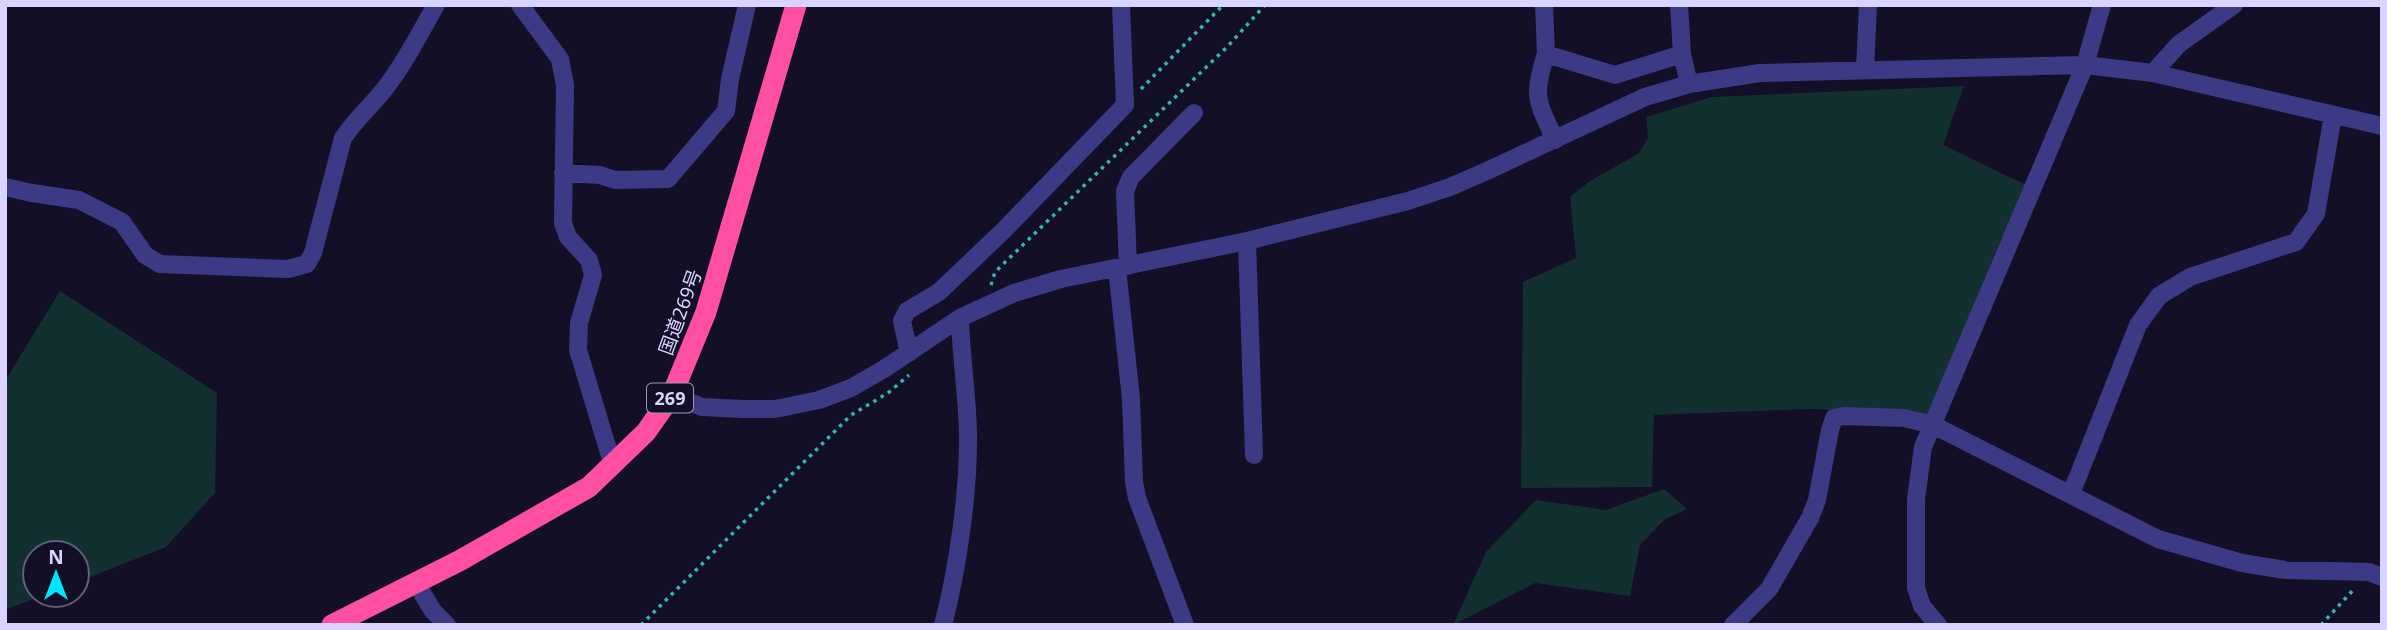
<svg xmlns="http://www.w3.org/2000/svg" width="2387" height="630" viewBox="0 0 2387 630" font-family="'Noto Sans','Noto Sans JP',sans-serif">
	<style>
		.green { fill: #12302f }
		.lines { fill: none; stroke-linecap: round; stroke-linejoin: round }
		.path { stroke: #2fb8b0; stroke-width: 3.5; stroke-dasharray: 3.5 5; stroke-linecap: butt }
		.minor { stroke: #3d3a85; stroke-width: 18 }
		.highway { stroke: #ff4fa3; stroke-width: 21 }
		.labels { text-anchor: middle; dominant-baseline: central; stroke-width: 6; stroke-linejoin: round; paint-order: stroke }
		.shield { fill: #130f26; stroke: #9e99be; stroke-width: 2 }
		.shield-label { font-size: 18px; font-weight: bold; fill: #d9d4ff }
		.street-label { font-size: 19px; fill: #d9d4ff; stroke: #130f26 }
	</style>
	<rect width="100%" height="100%" fill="#130f26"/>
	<path class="green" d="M 1964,86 L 1943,145 L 2026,185 L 1994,255 L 1934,406 L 1928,414 L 1809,409 L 1654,415 L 1652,487 L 1521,488 L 1523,282 L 1576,258 L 1570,197 L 1590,181 L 1638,154 L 1648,138 L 1646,117 L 1712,97 Z
		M 60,291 L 217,393 L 215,493 L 166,547 L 77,582 L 77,553 L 35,553 L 35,595 L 44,595 L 5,610 L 5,381 Z
		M 1664,489 L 1687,509 L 1664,520 L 1640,545 L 1630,596 L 1535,583 L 1453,625 L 1486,552 L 1536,500 L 1606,510 Z"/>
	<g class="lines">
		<path class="path" d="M 1141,89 L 1223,5
			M 991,285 L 995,272 L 1228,46 L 1265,5
			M 641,625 L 851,415 L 888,393 L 909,375
			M 2321,625 L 2355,588"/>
		<path class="minor" d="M 520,5 L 560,59 L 565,85 L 563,223 L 568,237 L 589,260 L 593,275 L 579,323 L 578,350 L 613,466
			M 1544,5 L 1546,54
			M 1679,5 L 1682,54 L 1689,84
			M 1865,69 L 1868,5
			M 2153,73 L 2179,44 L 2234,5
			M 1555,140 C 1537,100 1532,98 1546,54 L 1615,75 L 1682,54
			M 563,173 L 600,175 L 615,180 L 668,179 L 726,111 L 730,79 L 747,5
			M 5,187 L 32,193 L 79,200 L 122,222 L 145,255 L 160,264 L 288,269 L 307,264 L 313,253 L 343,138 C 355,120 370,107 383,91 C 404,65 419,34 436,5
			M 1247,241 L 1254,455
			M 1128,266 L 1125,191 L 1131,177 L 1194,113
			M 1117,268 L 1131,399 L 1134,482 L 1137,498 L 1185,625
			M 909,353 L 902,321 L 907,311 L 939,292 L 1004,230 L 1125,105 L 1121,5
			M 672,395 L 702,407 L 744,409 L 775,409 L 819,400 L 851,388 L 884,369 L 960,318 L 1014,293 L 1061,279 L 1247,241 L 1408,201 L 1450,187 L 1489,170 L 1645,97 L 1689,84 L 1760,73 L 2085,65 L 2153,73 L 2382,126
			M 2071,494 L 2138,325 L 2159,296 L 2190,277 L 2296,242 L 2316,214 L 2333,115
			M 416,583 L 433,611 L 447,625
			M 943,625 C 958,568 969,490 968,432 C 967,394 961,356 960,318
			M 1733,625 L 1769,589 L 1810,518 L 1817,500 L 1830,430 L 1834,418 L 1844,416 L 1904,418 L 1933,425 L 2158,539 L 2242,563 L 2285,570 L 2369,572 L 2382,577
			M 1938,625 L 1922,606 L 1916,588 L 1916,499 L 1923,447 L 2085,65 L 2102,5"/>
		<path class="highway" d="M 332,625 L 459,561 L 589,487 L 646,432 L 672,395 L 706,312 L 796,5"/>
	</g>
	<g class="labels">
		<rect class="shield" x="647" y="383.5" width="46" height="29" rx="5"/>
		<g class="shield-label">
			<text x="670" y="398">269</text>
		</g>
		<g class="street-label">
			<text transform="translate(680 312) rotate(-70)">国道269号</text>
		</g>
	</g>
	<rect width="2387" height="630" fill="none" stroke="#d9d4ff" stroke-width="14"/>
	<g transform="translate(56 574)"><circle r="33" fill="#130f26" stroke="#625e7d" stroke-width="2"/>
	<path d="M0-5L12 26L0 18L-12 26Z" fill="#00e5ff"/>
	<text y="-10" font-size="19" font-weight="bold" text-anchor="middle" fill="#d9d4ff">N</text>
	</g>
</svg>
